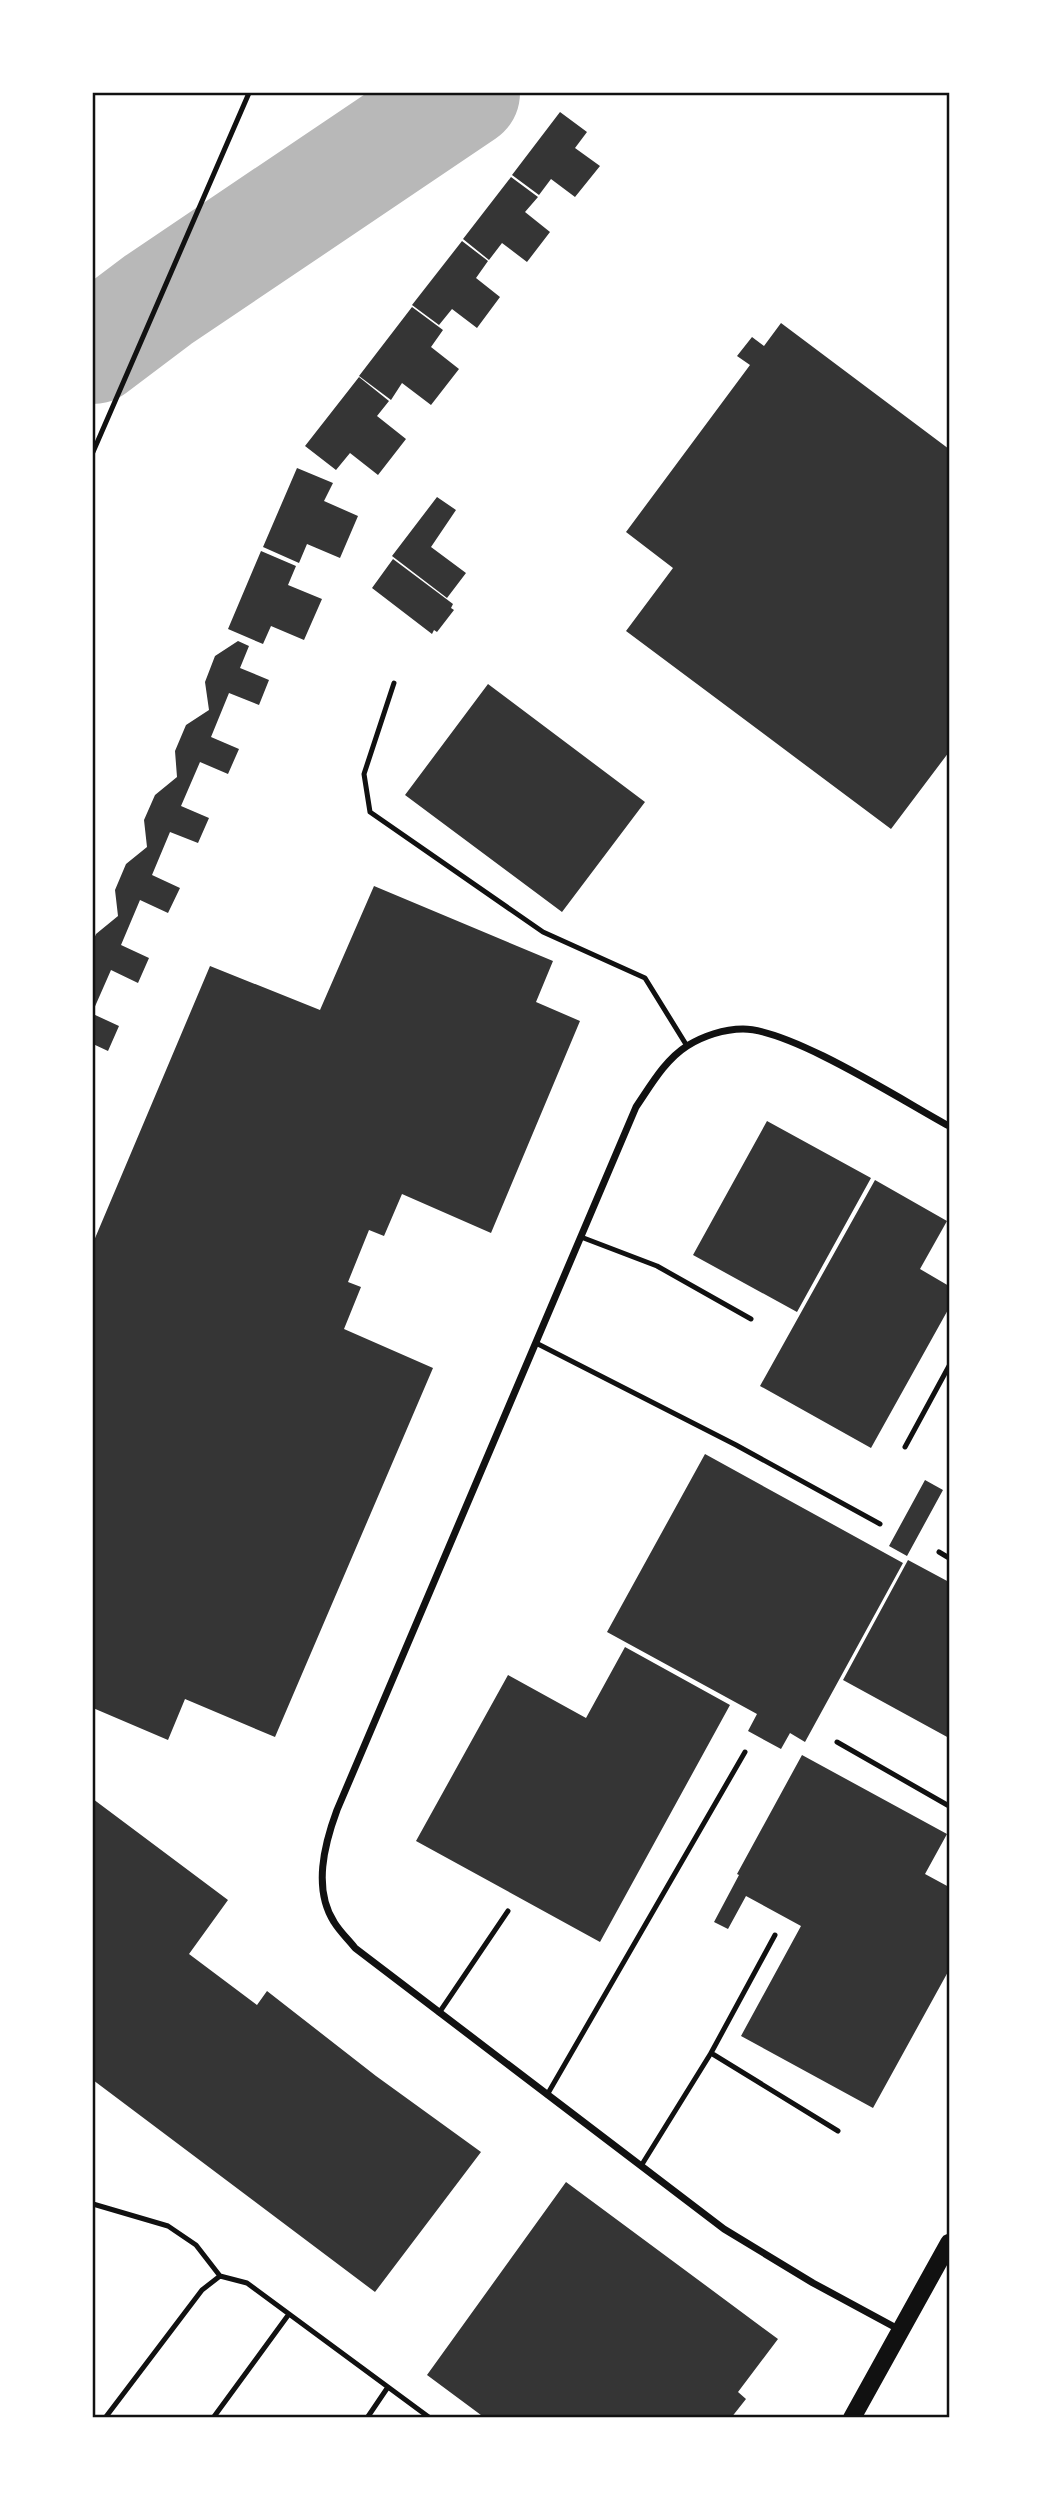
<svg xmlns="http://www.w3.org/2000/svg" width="1042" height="2511" viewBox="0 0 1042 2511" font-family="'DM Sans',sans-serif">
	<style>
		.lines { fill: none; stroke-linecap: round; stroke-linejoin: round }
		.taxiway { stroke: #b8b8b8; stroke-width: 110 }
		.building { fill: #353535 }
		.service { stroke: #111; stroke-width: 5 }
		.minor { stroke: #111; stroke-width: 7 }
		.primary { stroke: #111; stroke-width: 18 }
		.neatline { fill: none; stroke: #111; stroke-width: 2.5 }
	</style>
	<rect width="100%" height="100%" fill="#fff"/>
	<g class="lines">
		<path class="taxiway" d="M 93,349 L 158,300 L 465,93"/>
	</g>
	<path class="building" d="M 560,112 L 587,132 L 575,148 L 600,166 L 575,197 L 551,179 L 539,195 L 512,175 Z
		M 511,177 L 538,197 L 525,212 L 550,232 L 527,262 L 502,243 L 489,260 L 463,239 Z
		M 462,241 L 488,261 L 476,278 L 500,297 L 477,328 L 452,309 L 439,325 L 412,305 Z
		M 412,307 L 443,330 L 431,347 L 459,369 L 431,405 L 402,383 L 391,400 L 359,376 Z
		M 781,323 L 949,449 L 949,752 L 891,829 L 626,631 L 673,568 L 626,532 L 750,365 L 737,356 L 752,337 L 764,346 Z
		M 359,377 L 389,401 L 377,416 L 406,439 L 378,475 L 350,453 L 336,470 L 305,446 Z
		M 297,468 L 333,483 L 324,501 L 358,516 L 340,558 L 307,544 L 299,563 L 263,547 Z
		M 437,497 L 456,510 L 431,547 L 466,573 L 447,598 L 392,556 Z
		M 261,551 L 296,566 L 288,585 L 322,599 L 304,640 L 271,626 L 263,644 L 228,629 Z
		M 393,559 L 453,604 L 451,608 L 454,610 L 437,632 L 434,630 L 432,634 L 372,588 Z
		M 238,641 L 249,646 L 240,668 L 269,680 L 259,705 L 229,693 L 211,737 L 239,749 L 228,774 L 200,762 L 181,806 L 209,818 L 198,843 L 170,832 L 152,875 L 180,888 L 168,913 L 140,900 L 121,945 L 149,958 L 138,983 L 111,970 L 93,1011 L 93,941 L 96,934 L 118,916 L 115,890 L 126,864 L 147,847 L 144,820 L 155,795 L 177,777 L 175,751 L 186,725 L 209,710 L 205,682 L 215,656 Z
		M 488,684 L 645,802 L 562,912 L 405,795 Z
		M 374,886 L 553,961 L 536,1002 L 580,1021 L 491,1233 L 402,1194 L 384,1236 L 369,1230 L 348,1282 L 361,1287 L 344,1329 L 433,1368 L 275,1737 L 185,1699 L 168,1740 L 93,1708 L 93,1243 L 210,966 L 320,1010 Z
		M 93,1014 L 119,1026 L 108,1051 L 93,1044 Z
		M 767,1121 L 871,1178 L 797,1312 L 693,1255 Z
		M 875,1180 L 947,1221 L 920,1269 L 949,1286 L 949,1308 L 871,1448 L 760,1386 Z
		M 705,1454 L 903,1563 L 805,1742 L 790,1733 L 781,1749 L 748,1731 L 757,1714 L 607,1632 Z
		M 925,1480 L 943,1490 L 907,1556 L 889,1546 Z
		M 908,1560 L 949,1582 L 949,1738 L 843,1680 Z
		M 625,1647 L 730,1705 L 600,1942 L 416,1841 L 508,1675 L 586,1718 Z
		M 802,1755 L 947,1834 L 925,1874 L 949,1887 L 949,1970 L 873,2108 L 741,2036 L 801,1926 L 746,1896 L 728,1929 L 714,1922 L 739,1875 L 737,1874 Z
		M 93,1799 L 228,1900 L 189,1954 L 257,2005 L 267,1991 L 376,2076 L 481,2152 L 375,2292 L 93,2080 Z
		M 566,2182 L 778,2339 L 738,2392 L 746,2399 L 731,2418 L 485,2418 L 427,2375 Z"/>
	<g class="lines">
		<path class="service" d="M 93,452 L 249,93
			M 394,683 L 364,774 L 370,812 L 543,932 L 645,978 L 687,1046
			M 581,1237 L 657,1266 L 751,1319
			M 536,1343 L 736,1445 L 880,1524
			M 905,1447 L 949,1366
			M 939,1552 L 949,1558
			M 837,1742 L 949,1806
			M 439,2013 L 508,1911
			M 711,2053 L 775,1935
			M 547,2095 L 745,1752
			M 641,2166 L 711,2053 L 838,2131
			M 93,2204 L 168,2226 L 196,2245 L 220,2276
			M 220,2276 L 247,2283 L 430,2418
			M 105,2418 L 202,2290 L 220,2276
			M 213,2418 L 289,2314
			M 367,2418 L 388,2387"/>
		<path class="minor" d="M 900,2330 L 813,2283 L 724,2229 L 355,1948 C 349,1940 340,1932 334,1922 C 313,1889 324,1845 337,1810 L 636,1107 C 651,1085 665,1060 687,1046 C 703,1036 724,1029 743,1029 C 791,1029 903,1101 949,1126"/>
		<path class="primary" d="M 852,2418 L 949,2243"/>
	</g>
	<rect width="1042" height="2511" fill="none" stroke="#ffffff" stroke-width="189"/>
	<rect x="94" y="94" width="854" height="2322" class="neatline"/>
</svg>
